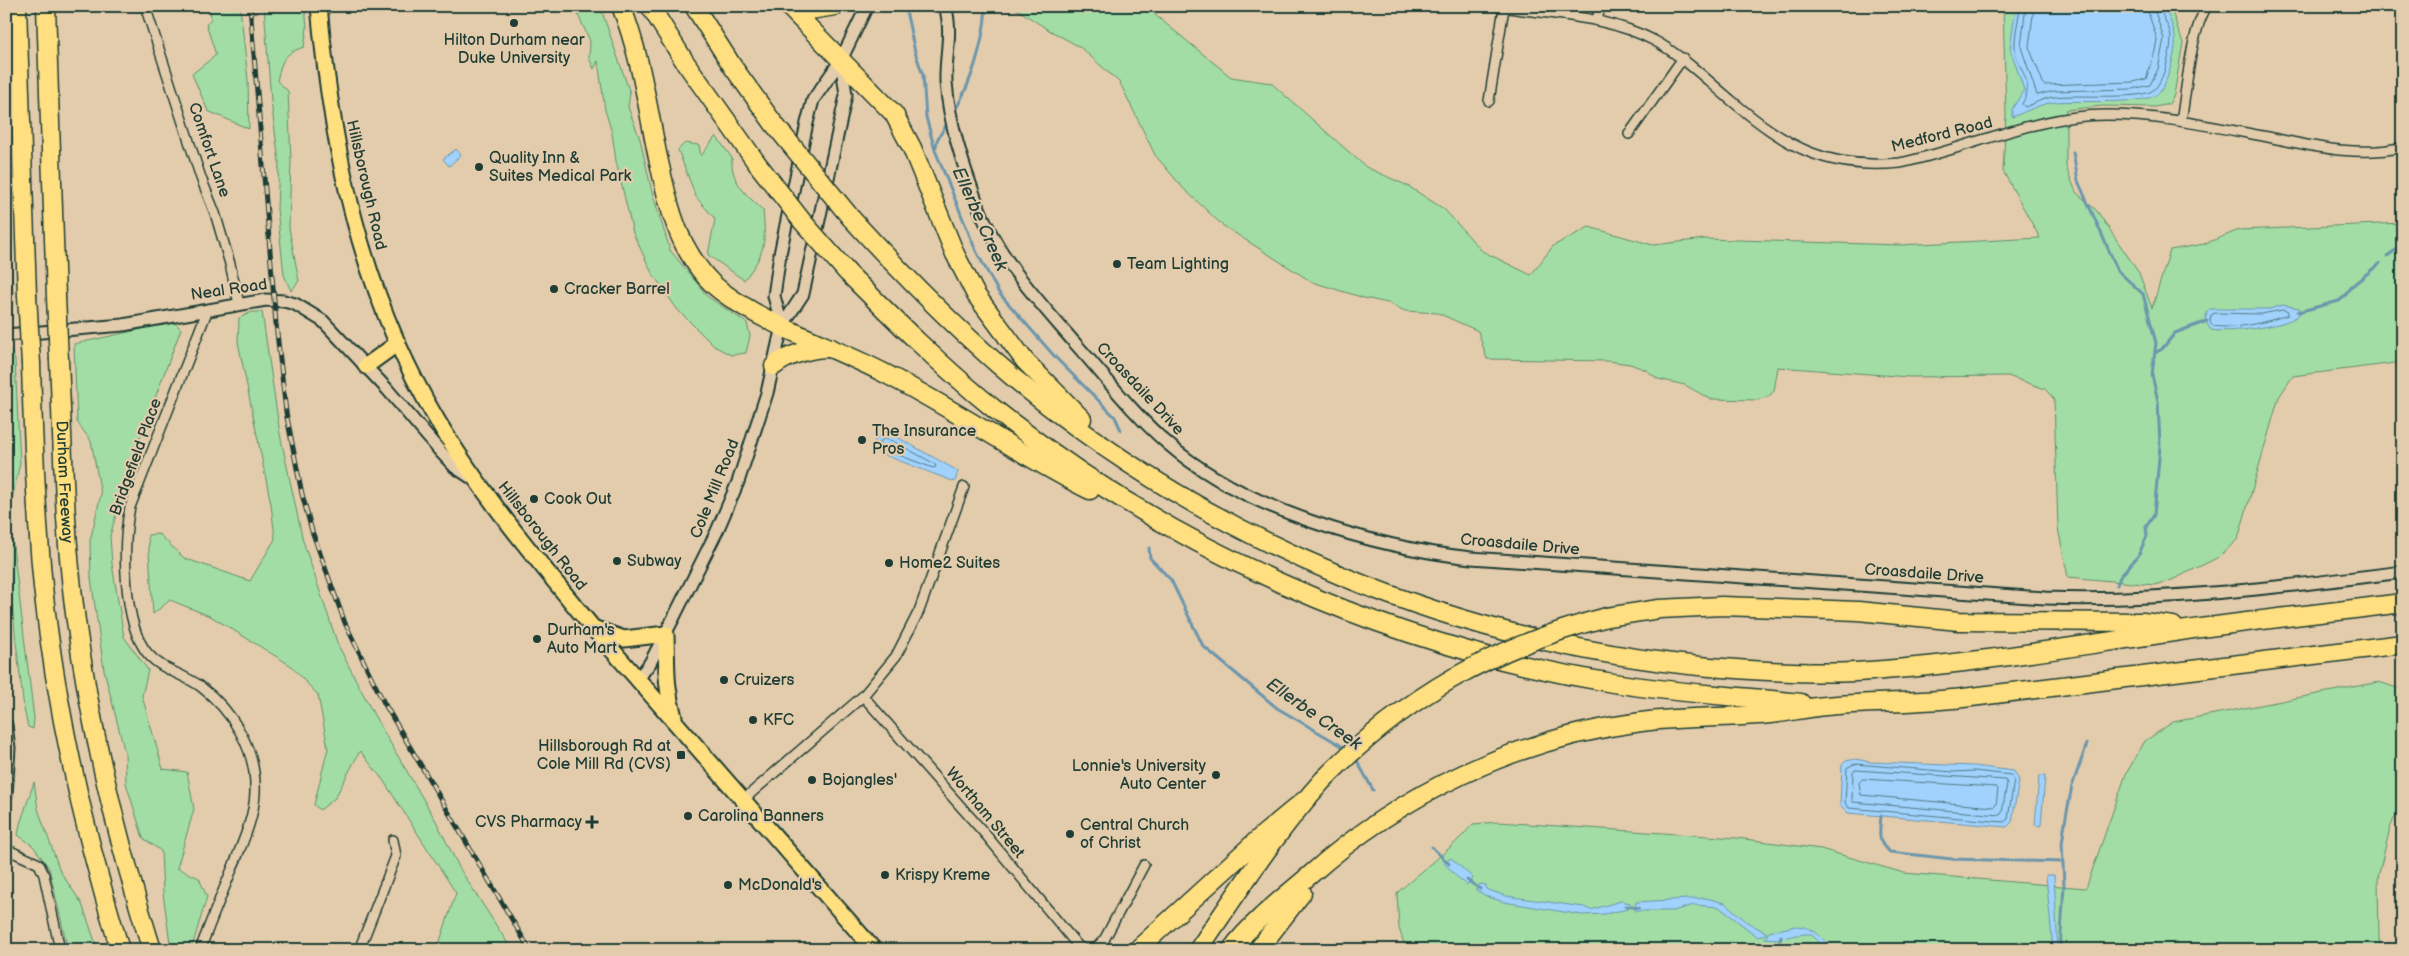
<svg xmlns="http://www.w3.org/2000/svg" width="2409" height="956" viewBox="0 0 2409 956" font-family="'Balsamiq Sans',sans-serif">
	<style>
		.green { fill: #a1dda4; stroke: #608d6c }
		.water { fill: #a0d2fd; stroke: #6c96ad }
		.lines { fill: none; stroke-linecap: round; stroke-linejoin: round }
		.shore { stroke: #537984; stroke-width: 1 }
		.stream { stroke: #6c96ad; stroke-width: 3 }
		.minor-casing { stroke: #1f3d34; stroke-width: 12 }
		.tertiary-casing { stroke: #1f3d34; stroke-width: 15 }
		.primary-casing { stroke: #1f3d34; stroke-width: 19 }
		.motorway-casing { stroke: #1f3d34; stroke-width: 21 }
		.minor { stroke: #e3ccac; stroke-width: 9 }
		.tertiary { stroke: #e3ccac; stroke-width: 11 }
		.primary { stroke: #ffdf80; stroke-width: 15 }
		.motorway { stroke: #ffdf80; stroke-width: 18 }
		.rail-casing { stroke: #1f3d34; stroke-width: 5 }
		.rail { stroke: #e3ccac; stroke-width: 3; stroke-dasharray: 9; stroke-linecap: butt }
		.motorway-bridge-casing { stroke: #1f3d34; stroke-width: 21; stroke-linecap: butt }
		.motorway-bridge { stroke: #ffdf80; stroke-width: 18 }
		.poi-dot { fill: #1f3d34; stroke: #e3ccac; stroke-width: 2 }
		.labels { text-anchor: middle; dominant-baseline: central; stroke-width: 4.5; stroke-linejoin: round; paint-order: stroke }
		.poi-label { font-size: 16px; fill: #1f3d34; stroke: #e3ccac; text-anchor: start }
		.street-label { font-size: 16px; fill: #1f3d34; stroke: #e3ccac }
		.water-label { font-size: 18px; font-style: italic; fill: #25443e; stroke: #e3ccac }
	</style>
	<rect width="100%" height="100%" fill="#e3ccac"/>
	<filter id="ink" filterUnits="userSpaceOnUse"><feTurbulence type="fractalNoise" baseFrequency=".02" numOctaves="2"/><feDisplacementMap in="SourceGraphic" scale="10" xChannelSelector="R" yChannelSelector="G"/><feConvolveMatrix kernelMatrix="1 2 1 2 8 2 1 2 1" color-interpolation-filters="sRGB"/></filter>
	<g filter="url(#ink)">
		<path class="green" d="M 210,6 L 240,6 L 248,80 L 249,129 L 208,111 L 192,74 L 216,55 L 206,24 L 211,19 Z
			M 264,6 L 305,6 L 307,28 L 304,47 C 283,54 282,60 277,81 L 288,91 L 291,160 L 289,228 L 299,281 L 291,291 L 284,275 L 277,209 L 279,162 L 271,101 Z
			M 574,6 L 600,6 L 630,93 L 628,107 L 640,139 L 652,192 L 670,250 L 708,297 L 747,323 L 750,336 L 746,353 L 731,355 L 714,346 L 677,309 L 652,273 L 633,233 L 616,161 L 612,133 L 605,110 L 598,61 L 594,69 L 589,58 L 590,41 Z
			M 1012,6 L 1155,6 L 1154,14 L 1231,77 L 1271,83 L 1366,167 L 1408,186 L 1444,209 L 1482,251 L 1531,275 L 1553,246 L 1589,227 L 1653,245 L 1705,239 L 1900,245 L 2040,238 L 2003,171 L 2006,114 L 2003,6 L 2170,6 L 2183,43 L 2174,95 L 2169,104 L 2155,107 L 2103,106 L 2066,110 L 2066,167 L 2076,192 L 2097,211 L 2139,273 L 2152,308 L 2170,250 L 2204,244 L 2239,230 L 2403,223 L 2403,362 L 2293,376 L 2279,397 L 2238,539 L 2219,557 L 2172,580 L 2154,585 L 2068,577 L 2058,528 L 2054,399 L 2045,389 L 2008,376 L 1909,377 L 1778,367 L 1774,391 L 1769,396 L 1758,400 L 1710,399 L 1685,385 L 1658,379 L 1646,370 L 1630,364 L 1608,361 L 1487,359 L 1478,331 L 1438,313 L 1405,311 L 1388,303 L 1364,298 L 1312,282 L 1222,225 L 1183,188 L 1155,155 L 1120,83 L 1080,47 L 1047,29 Z
			M 716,136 L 732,158 C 730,181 747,196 763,210 C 766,244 765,254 744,280 L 708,255 L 715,219 L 696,197 L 678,150 L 685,143 L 699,145 L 701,156 Z
			M 6,194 L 13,295 L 6,294 Z
			M 252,312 L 262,312 L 280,434 L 303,541 L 338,645 L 374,715 L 436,821 L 460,869 L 512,950 L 437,950 L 456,893 L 383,780 L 360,751 L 335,798 L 320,810 L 314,805 L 328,748 L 318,695 L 290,665 L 212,617 L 170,600 L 153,614 L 148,535 L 159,534 L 184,558 L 250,581 L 275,539 L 271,504 L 238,342 L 239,318 Z
			M 174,322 L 181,329 L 132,459 L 110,536 L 112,564 L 124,637 L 148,670 L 142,696 L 163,769 L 187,772 L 194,809 L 177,868 L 199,878 L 207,897 L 191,950 L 172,950 L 170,943 L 163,893 L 161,851 L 143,838 L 126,783 L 125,753 L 104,670 L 91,578 L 90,541 L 101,494 L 91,441 L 77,422 L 74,344 Z
			M 6,348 L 10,349 L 15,360 L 20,463 L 9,513 L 34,718 L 33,729 L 28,727 L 24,709 C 15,631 0,531 12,456 L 6,445 Z
			M 2379,682 L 2403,690 L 2403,799 L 2390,828 L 2378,878 L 2379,939 L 2382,950 L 1406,950 L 1399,928 L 1397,893 C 1422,870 1451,850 1473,824 L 1498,822 L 1737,838 L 1821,849 L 1904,873 L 2086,888 L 2126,774 L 2145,741 L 2173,722 Z
			M 34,782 L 38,809 L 60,871 L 82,904 L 98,950 L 68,950 L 49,868 L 33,846 L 18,835 L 20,824 Z"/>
		<path class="water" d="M 2016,6 L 2164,6 C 2176,33 2179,39 2170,69 C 2167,78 2164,90 2156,95 C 2140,105 2078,100 2056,102 C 2041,103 2026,112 2012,117 L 2012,109 L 2024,90 L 2010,48 Z
			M 456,149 L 461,155 L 449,166 L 443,159 Z
			M 2283,305 L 2299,308 L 2301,312 C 2294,327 2227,333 2211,330 L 2205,321 L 2207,312 L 2210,309 L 2269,309 Z
			M 883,434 L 895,436 L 958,471 L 955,482 L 874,451 L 872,449 L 876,438 Z
			M 1856,759 L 1870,762 L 1974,766 L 2014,771 L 2019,780 L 2012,822 L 2007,827 L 1848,813 L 1840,805 L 1842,765 L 1846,761 Z
			M 2039,776 L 2045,776 L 2041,826 L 2035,825 Z
			M 1451,858 L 1473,878 L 1467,885 L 1457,877 L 1444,863 Z
			M 2046,875 L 2054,875 L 2058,950 L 2053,950 Z
			M 1480,884 L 1486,885 L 1486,889 L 1506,896 L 1584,907 L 1590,910 L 1621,901 L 1630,903 L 1628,909 L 1605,914 L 1582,915 L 1504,902 L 1488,897 L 1476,890 Z
			M 1706,898 L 1725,903 L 1747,922 L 1767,933 L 1758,937 L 1719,907 L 1694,905 L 1673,911 L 1635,911 L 1636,902 Z
			M 1795,926 C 1817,927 1819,937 1834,950 L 1827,950 L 1811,934 C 1795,933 1781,941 1765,938 L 1769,932 Z"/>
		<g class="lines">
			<path class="shore" d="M 2020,6 C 2019,20 2014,35 2015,49 C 2018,73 2036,80 2022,104 L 2025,107 C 2034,104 2043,98 2054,97 C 2076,94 2136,100 2152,91 C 2163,85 2171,51 2171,38 C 2171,27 2161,18 2160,6
				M 2026,6 L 2021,47 L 2037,95 L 2054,91 L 2133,89 L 2150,85 L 2158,69 L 2164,39 L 2153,6
				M 2034,6 L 2029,47 L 2044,85 L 2133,82 L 2146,79 L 2155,51 L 2157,39 L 2146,6
				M 2284,310 L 2288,312 L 2288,315 C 2265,322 2237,330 2213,326 L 2210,321 L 2211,315 L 2215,313 L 2261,314 Z
				M 884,439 L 893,441 L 935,464 L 936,467 L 933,468 L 880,448 L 880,442 Z
				M 1855,764 L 1954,772 L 1974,771 L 2011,775 L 2014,780 L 2008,819 L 2004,822 L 1849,808 L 1845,803 L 1847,768 Z
				M 1856,770 L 2005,780 L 2007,783 L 2002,813 L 2000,815 L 1853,802 L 1852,800 L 1853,772 Z
				M 1863,779 L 1996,787 L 1998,789 L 1996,805 L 1993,807 L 1861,795 L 1859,783 Z"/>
			<path class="stream" d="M 905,6 L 915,52 L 923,75 L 926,117 L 935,150 L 976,251 L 999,293 L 1056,358 L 1115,417 L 1121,430
				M 954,112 C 972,82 984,42 986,6
				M 936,147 L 937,140 L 948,122
				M 2073,152 L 2078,181 L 2118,271 L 2143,294 L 2156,343 L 2152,375 L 2158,401 L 2160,446 L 2154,515 L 2146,527 L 2147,536 L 2138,556 L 2120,577 L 2117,585
				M 2387,256 L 2403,245
				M 2298,312 L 2339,301 L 2345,296 L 2352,286 L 2380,263
				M 2155,353 L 2162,349 L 2175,333 L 2207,321
				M 1149,548 L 1150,558 L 1171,580 L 1203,646 L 1277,708 L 1347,749
				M 1355,757 L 1373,790
				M 1881,816 C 1880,830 1876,843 1890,852 L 1952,859 L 2063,862
				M 1432,847 L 1449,864
				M 1467,880 L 1480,889
				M 1625,906 L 1639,908
				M 1778,950 L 1781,936
				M 2060,950 L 2064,885 L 2062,844 L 2065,822 L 2072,786 L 2087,744"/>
			<defs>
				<path id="minor" d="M 145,6 L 201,178 L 215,213 L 230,264 L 239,304
					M 1496,6 C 1549,15 1607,15 1655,41 C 1684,57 1707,80 1732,101 C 1787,147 1826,170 1900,163 C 1968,149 2035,115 2106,115 C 2161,115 2214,127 2268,137 C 2312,146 2358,158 2403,147
					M 1597,21 L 1600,6
					M 1489,101 L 1504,8
					M 2181,121 C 2187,89 2190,33 2207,6
					M 1629,134 L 1683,58
					M 863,696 L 986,835 L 1078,946 L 1085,950
					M 743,800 L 863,696 L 896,656 L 919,611 L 964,487
					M 6,849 L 39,864 L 44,875 L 60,950
					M 200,950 C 211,920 223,891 235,862 C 244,839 254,817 255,793 C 257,750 233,711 200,686 C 183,674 162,670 148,654 C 123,625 122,544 130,507 L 208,309
					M 359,950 L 396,856 L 393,840
					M 1090,950 L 1096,948 L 1104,940 L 1144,865"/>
				<path id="tertiary" d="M 945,6 C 953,31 945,57 946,82 C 949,122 962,162 976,200 C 996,256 1035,297 1073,341 C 1104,375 1132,413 1167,443 C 1242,509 1373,547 1471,558 L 2045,598 C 2165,602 2283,587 2403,572
					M 782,326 L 774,296 L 780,254 L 807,123 L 813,100 L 841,60 L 867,6
					M 6,335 L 123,325 L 266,300 L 284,301 L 295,304 L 323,321 L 387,389 L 439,450 L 455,467 L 473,479
					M 638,679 L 650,663 L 672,621 L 717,531 L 738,482 L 767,393 L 782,326 L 803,294 L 846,95 L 841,60
					M 6,725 L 9,748 L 6,796"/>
				<path id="primary" d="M 319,6 C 332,152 361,292 437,420 C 482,495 538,561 593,628 L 874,950
					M 366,366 L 398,343
					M 593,628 L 624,639 L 666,634 C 667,664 665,687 674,717"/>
				<g id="motorway">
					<path d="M 17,6 L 27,295"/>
					<path d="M 46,6 L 56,297"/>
					<path d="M 621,6 C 640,53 647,104 657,153 C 664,184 670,216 684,244 C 693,261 705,279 721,291 C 770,328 833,346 886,374 C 956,410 1020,455 1090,490"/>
					<path d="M 650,6 L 685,62 L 756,162"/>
					<path d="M 694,6 L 733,67 L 774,124"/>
					<path d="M 788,6 L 894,114 L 912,148 L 955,254 L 976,295 L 1025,361 L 1082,419"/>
					<path d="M 795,6 L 810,10 L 835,6"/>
					<path d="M 851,218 C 903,275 956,329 1015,379 C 1211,542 1456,644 1710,667 C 1758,671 1807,674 1855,672 C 1959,666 2063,648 2167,633 C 2245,621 2324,613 2403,603"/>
					<path d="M 847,272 C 894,319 941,366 993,408 C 1172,550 1386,646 1613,683 C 1675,693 1738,696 1801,703"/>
					<path id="s1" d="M 59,360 C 63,447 64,535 76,621 C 91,733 118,842 152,950"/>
					<path d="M 31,364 C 33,439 36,513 43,587 C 56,711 84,831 120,950"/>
					<path d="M 774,366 C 787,355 814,347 831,348"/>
					<path d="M 1607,617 L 1659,609 L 1722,606 L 1858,611 L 1959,621 L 2143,622 L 2173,626"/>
					<path d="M 1137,950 L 1264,834 L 1305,800"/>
					<path d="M 1198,950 C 1238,892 1276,832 1323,780"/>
					<path d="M 1231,950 C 1253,921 1282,899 1310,875 C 1402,793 1518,738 1641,722 C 1680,717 1719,718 1758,715 C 1781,714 1803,708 1826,706 C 1871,702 1917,703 1963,698 L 2403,644"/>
					<path d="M 1258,950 L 1302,893"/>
				</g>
			</defs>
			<use href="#minor" class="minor-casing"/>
			<use href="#tertiary" class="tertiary-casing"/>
			<use href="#primary" class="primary-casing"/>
			<use href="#motorway" class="motorway-casing"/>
			<use href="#minor" class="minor"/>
			<use href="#tertiary" class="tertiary"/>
			<use href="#primary" class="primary"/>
			<use href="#motorway" class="motorway"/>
			<defs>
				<path id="rail" d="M 250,6 L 276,324 L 286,412 L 302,494 L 312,531 L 345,623 L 384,703 L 530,950"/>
			</defs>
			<use href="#rail" class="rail-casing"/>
			<use href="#rail" class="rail"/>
			<defs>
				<path id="motorway-bridge" d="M 774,124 L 851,218
					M 756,162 L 802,221 L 847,272
					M 27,295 L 31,364
					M 56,297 L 59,360
					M 1323,780 C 1407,695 1492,647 1607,617"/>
			</defs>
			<use href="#motorway-bridge" class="motorway-bridge-casing"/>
			<use href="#motorway-bridge" class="motorway-bridge"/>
		</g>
	</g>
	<g class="poi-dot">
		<circle cx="514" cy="23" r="5"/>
		<circle cx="479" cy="167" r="5"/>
		<circle cx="1117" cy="264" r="5"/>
		<circle cx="554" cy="289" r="5"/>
		<circle cx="862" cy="440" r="5"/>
		<circle cx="534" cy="499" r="5"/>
		<circle cx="617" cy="561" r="5"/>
		<circle cx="889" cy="563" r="5"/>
		<circle cx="537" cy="639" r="5"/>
		<circle cx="724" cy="680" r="5"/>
		<circle cx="753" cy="720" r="5"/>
		<rect x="676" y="750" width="10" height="10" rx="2.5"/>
		<circle cx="1216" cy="775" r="5"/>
		<circle cx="812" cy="780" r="5"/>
		<circle cx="688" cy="816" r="5"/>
		<path d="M589.5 814.5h5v5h5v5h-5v5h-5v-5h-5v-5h5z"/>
		<circle cx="1070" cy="834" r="5"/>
		<circle cx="885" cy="875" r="5"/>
		<circle cx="728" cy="885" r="5"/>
	</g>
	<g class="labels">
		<g class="poi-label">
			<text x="514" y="40" text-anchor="middle">Hilton Durham near<tspan x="514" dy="18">Duke University</tspan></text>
			<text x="489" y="158">Quality Inn &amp;<tspan x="489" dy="18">Suites Medical Park</tspan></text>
			<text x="1127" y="264">Team Lighting</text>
			<text x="564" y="289">Cracker Barrel</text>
			<text x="872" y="431">The Insurance<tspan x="872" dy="18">Pros</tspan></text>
			<text x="544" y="499">Cook Out</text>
			<text x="627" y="561">Subway</text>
			<text x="899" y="563">Home2 Suites</text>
			<text x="547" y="630">Durham's<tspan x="547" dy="18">Auto Mart</tspan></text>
			<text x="734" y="680">Cruizers</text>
			<text x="763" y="720">KFC</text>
			<text x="671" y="746" text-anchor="end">Hillsborough Rd at<tspan x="671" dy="18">Cole Mill Rd (CVS)</tspan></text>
			<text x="1206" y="766" text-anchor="end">Lonnie's University<tspan x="1206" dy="18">Auto Center</tspan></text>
			<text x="822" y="780">Bojangles'</text>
			<text x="698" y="816">Carolina Banners</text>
			<text x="582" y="822" text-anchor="end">CVS Pharmacy</text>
			<text x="1080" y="825">Central Church<tspan x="1080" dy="18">of Christ</tspan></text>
			<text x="895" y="875">Krispy Kreme</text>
			<text x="738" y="885">McDonald's</text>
		</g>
		<g class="street-label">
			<text transform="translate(1942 135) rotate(-14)">Medford Road</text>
			<text transform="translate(209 150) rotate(71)">Comfort Lane</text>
			<text transform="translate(366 185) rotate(77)">Hillsborough Road</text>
			<text transform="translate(229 290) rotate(-8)">Neal Road</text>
			<text transform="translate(1140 389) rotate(47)">Croasdaile Drive</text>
			<text transform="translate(136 457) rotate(-70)">Bridgefield Place</text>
			<text stroke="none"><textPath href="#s1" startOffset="122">Durham Freeway</textPath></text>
			<text transform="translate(715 489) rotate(-68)">Cole Mill Road</text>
			<text transform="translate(542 536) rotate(52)">Hillsborough Road</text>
			<text transform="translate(1520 545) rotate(5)">Croasdaile Drive</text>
			<text transform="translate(1924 574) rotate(4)">Croasdaile Drive</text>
			<text transform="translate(985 813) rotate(50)">Wortham Street</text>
		</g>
		<g class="water-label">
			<text transform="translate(980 219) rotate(66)">Ellerbe Creek</text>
			<text transform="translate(1314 714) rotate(35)">Ellerbe Creek</text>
		</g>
	</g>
	<rect width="2409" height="956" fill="none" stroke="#e3ccac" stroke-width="25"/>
	<rect x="12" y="12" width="2384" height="931" fill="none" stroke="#1f3d34" stroke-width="2" filter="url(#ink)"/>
</svg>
